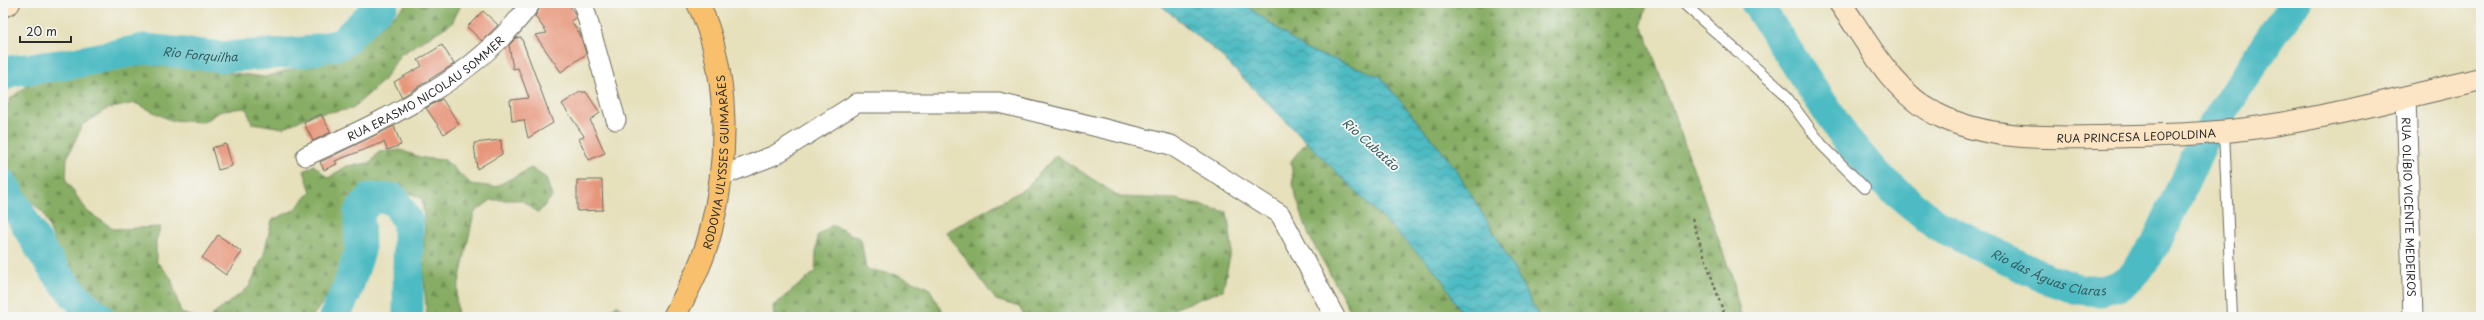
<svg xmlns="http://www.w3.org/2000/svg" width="2484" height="320" viewBox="0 0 2484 320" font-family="'Playpen Sans',sans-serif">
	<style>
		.forest { fill: url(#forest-firs); stroke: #586c47 }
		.water { fill: url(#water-waves); stroke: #3c7377 }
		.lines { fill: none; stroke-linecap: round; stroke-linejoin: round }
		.river { stroke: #4dbbc3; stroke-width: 31 }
		.building { fill: #e7967c }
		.lane-casing { stroke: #6c6a5d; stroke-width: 12 }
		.street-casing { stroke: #6c6a5d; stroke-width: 21 }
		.secondary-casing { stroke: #6c6a5d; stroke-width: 24 }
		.highway-casing { stroke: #6c6a5d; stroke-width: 24 }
		.path { stroke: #6c6a5d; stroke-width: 2.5; stroke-dasharray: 3 3; stroke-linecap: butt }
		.lane { stroke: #fff; stroke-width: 10 }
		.street { stroke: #fff; stroke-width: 19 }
		.secondary { stroke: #fce5c4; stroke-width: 22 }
		.highway { stroke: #f8bf6c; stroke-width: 22 }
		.labels { text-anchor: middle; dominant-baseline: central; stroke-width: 3.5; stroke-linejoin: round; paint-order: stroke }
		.street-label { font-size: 11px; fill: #2b2b2b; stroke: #f6f6f2 }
		.water-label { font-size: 12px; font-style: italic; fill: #375d60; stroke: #f6f6f2 }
	</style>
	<defs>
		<pattern id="forest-firs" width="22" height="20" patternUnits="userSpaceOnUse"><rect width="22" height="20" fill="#86ad63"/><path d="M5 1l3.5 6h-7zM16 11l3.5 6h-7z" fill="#6e8d52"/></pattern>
		<pattern id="water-waves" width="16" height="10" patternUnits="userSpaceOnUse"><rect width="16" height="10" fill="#4dbbc3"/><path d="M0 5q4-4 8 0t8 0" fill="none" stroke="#40989f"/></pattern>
	</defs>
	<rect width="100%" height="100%" fill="#f6f6f2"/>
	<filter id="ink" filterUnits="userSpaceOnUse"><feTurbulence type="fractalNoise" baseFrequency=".025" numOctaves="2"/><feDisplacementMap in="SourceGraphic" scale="8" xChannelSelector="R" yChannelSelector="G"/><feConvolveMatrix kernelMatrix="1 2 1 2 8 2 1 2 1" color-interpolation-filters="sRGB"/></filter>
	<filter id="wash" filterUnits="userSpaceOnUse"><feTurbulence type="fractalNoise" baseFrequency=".012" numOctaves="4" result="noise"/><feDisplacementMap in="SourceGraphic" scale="16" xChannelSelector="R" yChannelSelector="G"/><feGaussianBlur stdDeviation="0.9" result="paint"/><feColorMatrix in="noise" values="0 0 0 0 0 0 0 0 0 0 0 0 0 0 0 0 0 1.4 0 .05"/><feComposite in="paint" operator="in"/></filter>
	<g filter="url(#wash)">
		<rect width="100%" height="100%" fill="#e6e0bb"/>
		<path class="forest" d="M 408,3 L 462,3 L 452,23 L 400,55 L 383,81 L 352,109 L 314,114 L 283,128 L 252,123 L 246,108 L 223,110 L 203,122 L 170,120 L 135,103 L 107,109 L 82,125 L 67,158 L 66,181 L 88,212 L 114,229 L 161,227 L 156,241 L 156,261 L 171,278 L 181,313 L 195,317 L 115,317 L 101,298 L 62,261 L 44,214 L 19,190 L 3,164 L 3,114 L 11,98 L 30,83 L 59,78 L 82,69 L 106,66 L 140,62 L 265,77 L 309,64 L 329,62 L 354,50 Z
			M 1243,3 L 1647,3 L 1642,24 L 1733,280 L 1741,317 L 1539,317 L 1495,234 L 1453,165 L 1380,76 L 1305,49 Z
			M 1307,141 L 1440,276 L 1464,317 L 1354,317 L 1309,236 L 1294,191 L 1291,161 Z
			M 400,150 L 423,158 L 445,160 L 471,184 L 495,187 L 531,168 L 546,178 L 552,197 L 538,213 L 521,200 L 491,200 L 474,213 L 456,297 L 458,317 L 427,317 L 422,258 L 425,227 L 422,199 C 396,185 379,187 351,196 L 345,260 L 328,295 L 312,317 L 210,317 L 249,287 L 264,254 L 272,220 L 294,210 L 311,192 L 304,171 L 314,165 L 328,178 L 347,166 L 370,163 L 379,152 Z
			M 1056,155 L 1120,197 L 1176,199 L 1227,212 L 1232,246 L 1223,290 L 1174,309 L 1168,317 L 1025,317 L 1019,307 L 996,300 L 946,232 L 1026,188 Z
			M 832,225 L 861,239 L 866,269 L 898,275 L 929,288 L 946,317 L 774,317 L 773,306 L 815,272 L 817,236 Z
			M 617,305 L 634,317 L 601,317 Z"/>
		<path class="water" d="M 1158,3 L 1243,3 L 1305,49 L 1380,76 L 1453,165 L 1495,234 L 1539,317 L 1464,317 L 1440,276 L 1217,52 Z"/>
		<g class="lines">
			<g class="river">
				<path id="s1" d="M 1756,3 L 1845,138 L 1879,178 L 1937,225 L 2047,279 L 2078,289 L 2101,291 L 2118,286 L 2134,275 L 2156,244 L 2203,141 L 2279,25 L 2296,3"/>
				<path id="s2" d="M 3,76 L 10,71 L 69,64 L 145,49 L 223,57 L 304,52 L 341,44 L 383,3"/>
				<path d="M 3,184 C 30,230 55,285 99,317"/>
				<path d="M 334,317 L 346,293 L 360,251 L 359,213 L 371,198 L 394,199 L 408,222 L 408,317"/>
			</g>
		</g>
		<g id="blocks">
			<path class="building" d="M 542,3 L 568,3 L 574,12 L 576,17 L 571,21 L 580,34 L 586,54 L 561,72 L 535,35 L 547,33 L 535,16 Z
				M 483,11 L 498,25 L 482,41 L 467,27 Z
				M 521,37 L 553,123 L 528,138 L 524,120 L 512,121 L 510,100 L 529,98 L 518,68 L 513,69 L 509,45 L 516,38 Z
				M 442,45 L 454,64 L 402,97 L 394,82 L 422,66 L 418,60 Z
				M 580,92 L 586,92 L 600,113 L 590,120 L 605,153 L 589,160 L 579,139 L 584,136 L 562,104 Z
				M 442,99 L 459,124 L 444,134 L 426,108 Z
				M 321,114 L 331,132 L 313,141 L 304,123 Z
				M 394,126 L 401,145 L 387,150 L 384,142 L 335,161 L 337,164 L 324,170 L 320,162 Z
				M 501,140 L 502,154 L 477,169 L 474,143 Z
				M 226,144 L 232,166 L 218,170 L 212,148 Z
				M 577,180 L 602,180 L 603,210 L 577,211 Z
				M 218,235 L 242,252 L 226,275 L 202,258 Z"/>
		</g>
	</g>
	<g filter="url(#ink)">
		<use href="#blocks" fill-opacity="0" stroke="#6c6a5d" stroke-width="1"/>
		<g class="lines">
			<defs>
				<path id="lane" d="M 1683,3 L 1783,92 L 1822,145 L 1865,188
					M 2224,131 L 2232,317"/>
				<g id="street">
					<path d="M 583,3 L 616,120"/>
					<path id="s3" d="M 2406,96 L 2413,317"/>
					<path id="s4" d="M 306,156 C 390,117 475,80 531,3"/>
					<path d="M 721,176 L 775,155 L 857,103 L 999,103 L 1171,145 L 1280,214 L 1335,317"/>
				</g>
				<g id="secondary">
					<path id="s5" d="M 1840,3 C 1867,41 1893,93 1936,114 C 1986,140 2048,138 2102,137 C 2155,135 2208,135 2260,127 C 2335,116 2408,96 2481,79"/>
					<path d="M 3,6 L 9,3"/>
				</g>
				<g id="highway">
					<path id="s6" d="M 674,317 C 688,290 704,261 711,230 C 729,159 730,71 698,3"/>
				</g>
			</defs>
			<use href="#lane" class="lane-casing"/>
			<use href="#street" class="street-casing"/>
			<use href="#secondary" class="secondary-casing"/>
			<use href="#highway" class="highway-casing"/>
			<path class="path" d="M 1692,219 L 1725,317"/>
			<use href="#lane" class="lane"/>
			<use href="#street" class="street"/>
			<use href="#secondary" class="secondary"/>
			<use href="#highway" class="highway"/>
		</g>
	</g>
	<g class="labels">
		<g class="street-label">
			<text stroke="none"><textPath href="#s4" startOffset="138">RUA ERASMO NICOLAU SOMMER</textPath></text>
			<text stroke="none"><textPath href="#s5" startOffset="352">RUA PRINCESA LEOPOLDINA</textPath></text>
			<text stroke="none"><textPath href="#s6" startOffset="163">RODOVIA ULYSSES GUIMARÃES</textPath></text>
			<text stroke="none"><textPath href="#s3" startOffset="111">RUA OLÍBIO VICENTE MEDEIROS</textPath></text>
		</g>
		<g class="water-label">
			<text stroke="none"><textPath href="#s2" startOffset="201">Rio Forquilha</textPath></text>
			<text transform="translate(1371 144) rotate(42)">Rio Cubatão</text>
			<text stroke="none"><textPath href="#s1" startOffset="411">Rio das Águas Claras</textPath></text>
		</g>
	</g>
	<rect width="2484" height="320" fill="none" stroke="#f6f6f2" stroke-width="16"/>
	<path d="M20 36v6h51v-6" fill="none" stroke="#2b2b2b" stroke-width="2"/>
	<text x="26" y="36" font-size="12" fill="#2b2b2b" stroke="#f6f6f2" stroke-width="3" paint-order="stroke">20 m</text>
</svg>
